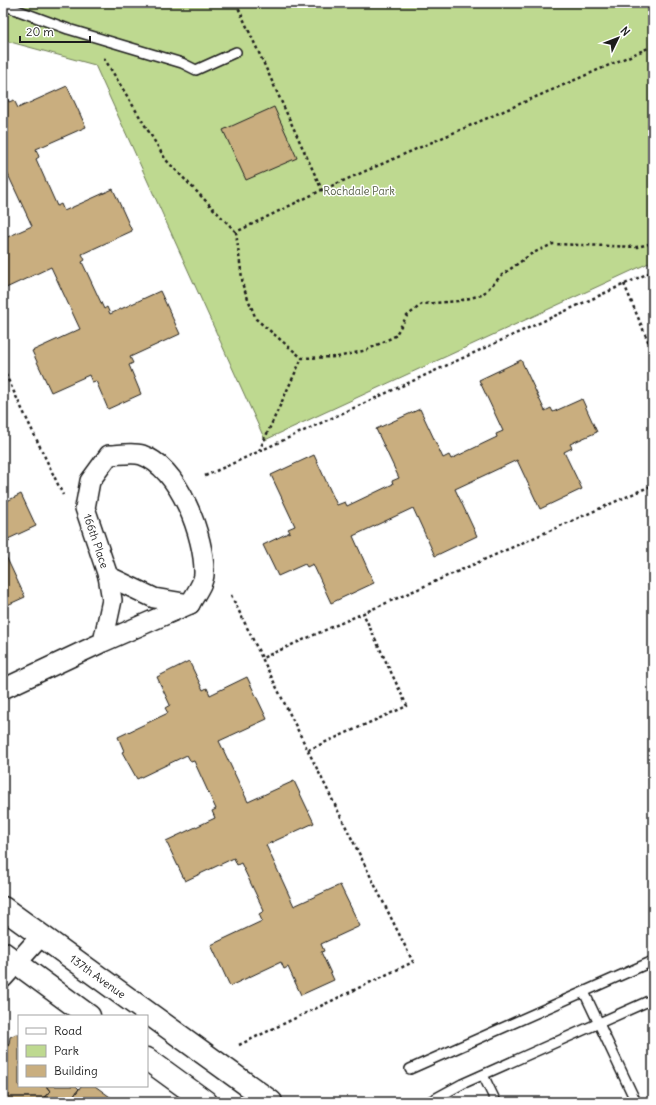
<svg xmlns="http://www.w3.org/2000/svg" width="656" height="1105" viewBox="0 0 656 1105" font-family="Delius,sans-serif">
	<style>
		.green { fill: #bed990; stroke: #6d7a56 }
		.building { fill: #c9ae7f; stroke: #1c1c1c }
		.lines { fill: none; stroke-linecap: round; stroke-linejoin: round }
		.lane-casing { stroke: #1c1c1c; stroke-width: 12 }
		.street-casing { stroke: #1c1c1c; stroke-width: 22 }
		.secondary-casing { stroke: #1c1c1c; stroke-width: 25 }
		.path { stroke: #1c1c1c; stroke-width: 2.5; stroke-dasharray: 3 3; stroke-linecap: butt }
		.lane { stroke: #fff; stroke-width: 9 }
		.street { stroke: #fff; stroke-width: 19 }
		.secondary { stroke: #fff; stroke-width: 22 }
		.labels { text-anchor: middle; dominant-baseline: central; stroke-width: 3; stroke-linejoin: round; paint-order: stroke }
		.park-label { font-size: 11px; fill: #555e45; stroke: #fff }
		.street-label { font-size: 11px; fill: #1c1c1c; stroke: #fff }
	</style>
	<rect width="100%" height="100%" fill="#fff"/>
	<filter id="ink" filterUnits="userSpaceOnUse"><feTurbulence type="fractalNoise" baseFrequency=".025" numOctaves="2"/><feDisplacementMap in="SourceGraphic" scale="8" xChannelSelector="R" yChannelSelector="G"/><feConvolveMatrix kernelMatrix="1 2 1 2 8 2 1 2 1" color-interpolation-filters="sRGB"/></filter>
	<g filter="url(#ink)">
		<path class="green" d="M 3,3 L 653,3 L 653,261 L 265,440 L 95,65 L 3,40 Z"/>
		<path class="building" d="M 67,86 L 86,127 L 36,149 L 39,157 L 36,159 L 57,206 L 61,204 L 64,211 L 113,189 L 132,231 L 82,254 L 85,260 L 82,262 L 104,309 L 107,307 L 110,314 L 160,291 L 180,334 L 130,357 L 133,363 L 129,365 L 141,394 L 108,409 L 96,381 L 92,382 L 89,375 L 51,392 L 32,351 L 80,329 L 51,267 L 4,289 L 3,287 L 3,239 L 32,226 L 3,164 L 3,89 L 9,102 L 14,100 L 18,108 Z
			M 274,107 L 297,158 L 246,180 L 223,130 Z
			M 521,360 L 545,411 L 551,408 L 553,412 L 582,399 L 597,432 L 570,444 L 572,448 L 564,452 L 582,489 L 540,509 L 517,460 L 455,489 L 477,536 L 435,556 L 413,508 L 353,536 L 374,583 L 331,603 L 313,564 L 307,567 L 305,564 L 278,576 L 263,545 L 290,532 L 288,529 L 295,526 L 271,475 L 314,455 L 337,505 L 345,502 L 347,506 L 393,484 L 392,481 L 399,478 L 376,429 L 420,409 L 443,458 L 449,455 L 451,459 L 497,437 L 496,434 L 503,431 L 479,380 Z
			M 21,494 L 36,526 L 8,539 L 10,541 L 3,545 L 3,503 Z
			M 3,550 L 25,597 L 3,607 Z
			M 189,661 L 203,690 L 207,688 L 210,695 L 247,677 L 267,719 L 219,741 L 248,802 L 294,781 L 314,823 L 266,845 L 294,906 L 340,885 L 360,926 L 321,944 L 324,951 L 321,952 L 334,980 L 301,995 L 288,967 L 284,969 L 281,962 L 230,986 L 211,945 L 262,921 L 259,914 L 264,911 L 241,863 L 237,865 L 234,858 L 185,881 L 166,841 L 215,818 L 212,811 L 216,809 L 194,761 L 191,762 L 187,755 L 137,779 L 122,752 L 124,751 L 118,737 L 168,713 L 165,708 L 170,705 L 157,677 Z
			M 16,1034 L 19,1035 L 19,1086 L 46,1086 L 50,1091 L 40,1102 L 3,1102 L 3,1048 L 5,1049 L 9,1044 L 10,1037 Z
			M 46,1086 L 76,1086 L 79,1089 L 69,1102 L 40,1102 L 50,1091 Z
			M 81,1086 L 95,1086 L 117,1102 L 74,1102 L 71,1100 Z"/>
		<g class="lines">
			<defs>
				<path id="lane" d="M 3,5 L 68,29 L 182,63 L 196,70 L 236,52
					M 584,992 L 636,1102
					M 410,1069 L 653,961
					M 483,1075 L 496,1102
					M 429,1102 L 462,1084 L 653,999"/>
				<g id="street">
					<path d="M 108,576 L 154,598 L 190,604"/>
					<path id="s1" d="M 3,689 L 103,642 L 190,604 C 194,596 204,583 204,574 C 205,537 179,468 142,455 C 133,452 118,455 109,455 L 90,481 L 85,508 L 108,576 L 112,600 L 103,642"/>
					<path d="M 3,978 L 41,936"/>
				</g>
				<g id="secondary">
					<path id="s2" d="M 3,908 L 271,1102"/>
					<path d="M 3,953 L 89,1016"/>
					<path d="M 147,1059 L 206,1102"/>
				</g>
			</defs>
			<use href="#lane" class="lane-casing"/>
			<use href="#street" class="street-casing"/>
			<use href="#secondary" class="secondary-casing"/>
			<path class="path" d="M 236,3 L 322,190
				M 653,46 L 322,190 L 236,232 L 243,286 L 256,319 L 302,358 L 338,357 L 367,350 L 395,336 L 407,316 L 422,304 L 458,301 L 482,295 L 502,275 L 531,254 L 553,244 L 637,247 L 653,243
				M 104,58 L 166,160 L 236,232
				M 624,284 L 653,353
				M 3,369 L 63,495
				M 259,451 L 302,358
				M 205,476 L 653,271
				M 231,595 L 262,658 L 653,485
				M 308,750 L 407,706 L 363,613
				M 239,1045 L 413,962 L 262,658"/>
			<use href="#lane" class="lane"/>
			<use href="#street" class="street"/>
			<use href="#secondary" class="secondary"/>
		</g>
	</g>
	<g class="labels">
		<g class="park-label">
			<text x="359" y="191">Rochdale Park</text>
		</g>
		<g class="street-label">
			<text stroke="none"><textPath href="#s1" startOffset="507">166th Place</textPath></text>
			<text stroke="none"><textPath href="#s2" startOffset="117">137th Avenue</textPath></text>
		</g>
	</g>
	<rect width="656" height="1105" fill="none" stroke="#fff" stroke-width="16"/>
	<rect x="8" y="8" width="640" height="1089" fill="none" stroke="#1c1c1c" stroke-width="1.5" filter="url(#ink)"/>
	<rect x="18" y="1015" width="130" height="72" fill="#ffffff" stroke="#a4a4a4"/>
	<rect x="26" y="1028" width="20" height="6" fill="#ffffff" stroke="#a4a4a4"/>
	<text x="54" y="1035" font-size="12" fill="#1c1c1c">Road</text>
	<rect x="26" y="1045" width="20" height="12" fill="#bed990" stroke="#a4a4a4"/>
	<text x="54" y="1055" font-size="12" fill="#1c1c1c">Park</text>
	<rect x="26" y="1065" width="20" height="12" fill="#c9ae7f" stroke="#a4a4a4"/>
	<text x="54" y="1075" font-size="12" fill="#1c1c1c">Building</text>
	<g transform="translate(618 38) rotate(47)" stroke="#ffffff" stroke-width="3" paint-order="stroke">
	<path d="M0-3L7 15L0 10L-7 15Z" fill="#1c1c1c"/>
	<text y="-6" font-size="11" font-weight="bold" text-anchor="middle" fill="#1c1c1c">N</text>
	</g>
	<path d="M20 36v6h70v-6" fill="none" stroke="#1c1c1c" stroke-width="2"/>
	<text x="26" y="36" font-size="12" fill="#1c1c1c" stroke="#ffffff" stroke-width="3" paint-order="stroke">20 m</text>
</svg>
